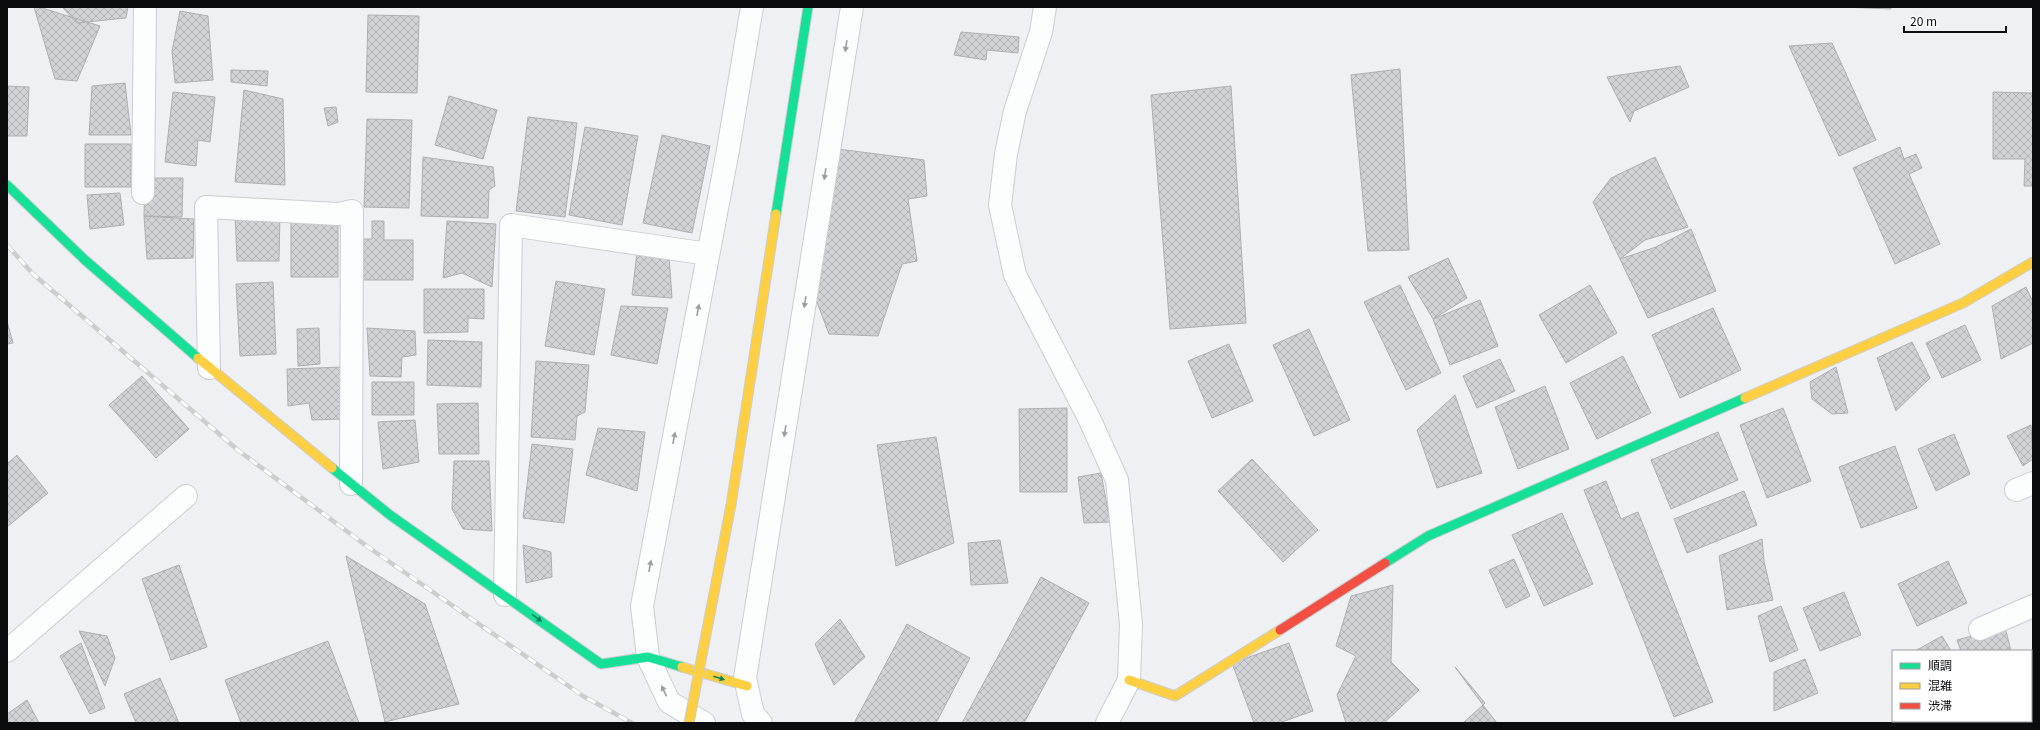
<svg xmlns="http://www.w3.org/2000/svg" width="2040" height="730" viewBox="0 0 2040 730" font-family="Georgia,'Noto Sans JP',serif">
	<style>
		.building { fill: url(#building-cross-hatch); stroke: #aeafb2 }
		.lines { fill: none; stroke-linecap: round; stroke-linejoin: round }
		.street-casing { stroke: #cbcdcf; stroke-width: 24 }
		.fast-casing { stroke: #cbcdcf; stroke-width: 11 }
		.slow-casing { stroke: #cbcdcf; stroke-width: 11 }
		.jam-casing { stroke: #cbcdcf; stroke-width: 11 }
		.street { stroke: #fcfdfd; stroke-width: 22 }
		.fast { stroke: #16e098; stroke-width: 9 }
		.slow { stroke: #ffcf43; stroke-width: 9 }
		.jam { stroke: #f24e42; stroke-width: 9 }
		.rail-casing { stroke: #cdcdce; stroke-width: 4.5 }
		.rail { stroke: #fff; stroke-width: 3; stroke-dasharray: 9; stroke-linecap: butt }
		.slow-bridge-casing { stroke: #cbcdcf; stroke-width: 11; stroke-linecap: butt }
		.slow-bridge { stroke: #ffcf43; stroke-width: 9 }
		.oneway { fill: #9c9d9d }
		.oneway2 { fill: #11815a }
	</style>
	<defs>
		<pattern id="building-cross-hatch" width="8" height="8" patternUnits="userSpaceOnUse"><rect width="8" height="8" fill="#d1d2d5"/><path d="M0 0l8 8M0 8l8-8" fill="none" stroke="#b2b3b6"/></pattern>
	</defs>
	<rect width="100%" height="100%" fill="#eef0f3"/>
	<path class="building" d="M 34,7 L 39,7 L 100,26 L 77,81 L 55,79 Z
		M 62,7 L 128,7 L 126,18 L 77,23 Z
		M 1842,7 L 1891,7 L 1891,9 Z
		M 180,11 L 208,16 L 213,80 L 175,83 L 172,51 Z
		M 368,15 L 419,16 L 417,93 L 366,92 Z
		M 961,32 L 1019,37 L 1018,53 L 987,50 L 986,60 L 954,55 Z
		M 1832,43 L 1876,140 L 1839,156 L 1789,46 Z
		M 1680,66 L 1689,87 L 1634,111 L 1630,122 L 1607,77 Z
		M 1400,69 L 1409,250 L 1368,251 L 1351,75 Z
		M 231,70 L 268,71 L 267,86 L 231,82 Z
		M 125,83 L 131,135 L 89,135 L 92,86 Z
		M 7,86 L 29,87 L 27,136 L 7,136 Z
		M 1231,86 L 1246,323 L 1170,329 L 1151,95 Z
		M 244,90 L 283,99 L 285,185 L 235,182 Z
		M 173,92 L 215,97 L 210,142 L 198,140 L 196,166 L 165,162 Z
		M 1993,92 L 2033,93 L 2033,186 L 2024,186 L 2025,159 L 1993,159 Z
		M 449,96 L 497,110 L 483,159 L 435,145 Z
		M 336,107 L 338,122 L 328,126 L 324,108 Z
		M 528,117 L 577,123 L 565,217 L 516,211 Z
		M 367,119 L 412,120 L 409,208 L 364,207 Z
		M 585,127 L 638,136 L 622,225 L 569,215 Z
		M 662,135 L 710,146 L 692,233 L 643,223 Z
		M 85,144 L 131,144 L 131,187 L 85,187 Z
		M 822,147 L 924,160 L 927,196 L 908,199 L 917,261 L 902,264 L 878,336 L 829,334 L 801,260 Z
		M 1900,147 L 1904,159 L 1916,154 L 1922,168 L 1909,174 L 1940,244 L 1895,264 L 1853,168 Z
		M 423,157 L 493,167 L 495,186 L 489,190 L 488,218 L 421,216 Z
		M 1655,157 L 1688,227 L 1645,240 L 1620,259 L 1593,202 L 1611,178 Z
		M 145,178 L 183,178 L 182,217 L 144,216 Z
		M 120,193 L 124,225 L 90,229 L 87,195 Z
		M 235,213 L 280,215 L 279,261 L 237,261 Z
		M 291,214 L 338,214 L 338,277 L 291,277 Z
		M 144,216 L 194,219 L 193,258 L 147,259 Z
		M 372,221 L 384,221 L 384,240 L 413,240 L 413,280 L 361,280 L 362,239 L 372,239 Z
		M 447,221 L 496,224 L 492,287 L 462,273 L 443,278 Z
		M 1691,229 L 1716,291 L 1648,318 L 1620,259 L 1656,247 Z
		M 637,252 L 669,256 L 672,298 L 632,295 Z
		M 1448,258 L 1467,298 L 1433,319 L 1408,277 Z
		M 556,281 L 605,289 L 594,355 L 545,346 Z
		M 273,282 L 276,354 L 240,356 L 236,284 Z
		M 1400,285 L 1441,373 L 1406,390 L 1364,302 Z
		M 1590,285 L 1617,333 L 1566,363 L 1539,315 Z
		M 2026,287 L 2033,302 L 2033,343 L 2001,359 L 1992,306 Z
		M 424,289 L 484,289 L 484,319 L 468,318 L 468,332 L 424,333 Z
		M 1480,300 L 1498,346 L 1450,365 L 1433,319 Z
		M 621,306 L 668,308 L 657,364 L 611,355 Z
		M 1713,308 L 1741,370 L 1680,398 L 1652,335 Z
		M 7,321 L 13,343 L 7,344 Z
		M 1965,325 L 1981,360 L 1942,378 L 1926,343 Z
		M 319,328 L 320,364 L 298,366 L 297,329 Z
		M 367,328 L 415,331 L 416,355 L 402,357 L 401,377 L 370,376 Z
		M 1309,329 L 1350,420 L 1314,436 L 1273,345 Z
		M 428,340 L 482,342 L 481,387 L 427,385 Z
		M 1912,342 L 1930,378 L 1896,411 L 1877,358 Z
		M 1229,344 L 1253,401 L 1212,418 L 1188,361 Z
		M 1623,356 L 1651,413 L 1597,439 L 1570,383 Z
		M 1500,359 L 1515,391 L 1477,408 L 1463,376 Z
		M 536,361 L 589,365 L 585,412 L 577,416 L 575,440 L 531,437 Z
		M 343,367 L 342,419 L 312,420 L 309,403 L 288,406 L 287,369 Z
		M 1836,367 L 1848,413 L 1832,414 L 1812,399 L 1810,382 Z
		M 142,376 L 189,429 L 156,458 L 109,405 Z
		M 372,382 L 414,382 L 414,415 L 372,415 Z
		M 1545,386 L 1569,449 L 1518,469 L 1495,407 Z
		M 1455,395 L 1482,473 L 1437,488 L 1417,430 Z
		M 478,403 L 479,454 L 439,454 L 437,404 Z
		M 1067,408 L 1067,492 L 1020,492 L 1019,409 Z
		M 1783,408 L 1811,481 L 1767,498 L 1740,425 Z
		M 415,420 L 419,462 L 383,469 L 378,422 Z
		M 2031,425 L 2033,459 L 2023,466 L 2007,436 Z
		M 598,428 L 645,432 L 637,491 L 586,475 Z
		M 1718,432 L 1738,480 L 1671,509 L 1651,460 Z
		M 1954,434 L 1970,474 L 1936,491 L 1918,449 Z
		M 936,437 L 954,543 L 896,566 L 877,445 Z
		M 532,444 L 573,449 L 564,523 L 523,518 Z
		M 1895,446 L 1917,508 L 1861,528 L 1839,467 Z
		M 17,455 L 48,493 L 7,527 L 7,464 Z
		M 1252,459 L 1318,530 L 1283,562 L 1218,491 Z
		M 454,461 L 489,461 L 492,531 L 463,529 L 452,509 Z
		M 1101,473 L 1110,522 L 1084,523 L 1078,477 Z
		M 1606,481 L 1621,519 L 1638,512 L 1713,702 L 1674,717 L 1584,490 Z
		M 1744,491 L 1757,525 L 1687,553 L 1674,519 Z
		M 1562,513 L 1593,584 L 1544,606 L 1512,535 Z
		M 1762,539 L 1764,561 L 1773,600 L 1727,610 L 1719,556 Z
		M 1000,540 L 1008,583 L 971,585 L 968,543 Z
		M 523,545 L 551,552 L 552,577 L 526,583 Z
		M 346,556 L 425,604 L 459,704 L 385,722 Z
		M 1514,559 L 1530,596 L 1506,608 L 1489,570 Z
		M 1948,561 L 1967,603 L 1917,626 L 1898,584 Z
		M 179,565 L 207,647 L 171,660 L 142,579 Z
		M 1041,577 L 1089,603 L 1024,723 L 962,723 Z
		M 1393,585 L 1391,662 L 1419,690 L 1384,723 L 1346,723 L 1337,695 L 1356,656 L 1336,646 L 1351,596 Z
		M 1844,592 L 1861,635 L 1820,651 L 1803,608 Z
		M 1781,606 L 1798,650 L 1770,662 L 1758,616 Z
		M 840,619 L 865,657 L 834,685 L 815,644 Z
		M 907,624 L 970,658 L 936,723 L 854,723 Z
		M 2005,627 L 2011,651 L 1961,651 L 1957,640 Z
		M 79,631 L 107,636 L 115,658 L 105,686 Z
		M 1942,636 L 1951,651 L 1915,651 Z
		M 328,641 L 359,723 L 241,723 L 225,680 Z
		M 81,643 L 105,708 L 90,714 L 60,656 Z
		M 1289,643 L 1313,711 L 1279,723 L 1254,723 L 1232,663 Z
		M 2033,653 L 2033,716 L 2031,717 L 2031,654 Z
		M 1805,659 L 1818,693 L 1774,711 L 1774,672 Z
		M 1455,667 L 1485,703 L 1483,705 Z
		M 160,678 L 179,723 L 136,723 L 124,694 Z
		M 27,700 L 39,723 L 7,723 L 7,714 Z
		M 1483,705 L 1497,723 L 1463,723 Z"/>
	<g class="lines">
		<defs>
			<path id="street" d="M 1045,7 L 1041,32 L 1015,111 L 1006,154 L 1000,205 L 1015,275 L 1089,418 L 1117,480 L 1131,624 L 1129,680 L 1107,723
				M 143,193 L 145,7
				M 209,368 L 206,207 L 338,214 L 352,211 L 351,484
				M 2016,490 L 2033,483
				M 505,595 L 511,225 L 708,254
				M 1980,629 L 2033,606
				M 7,651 L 186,496
				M 704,723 L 669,702 L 648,657 L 642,606 L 728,150 L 752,7
				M 761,723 L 753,714 L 745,678 L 852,7"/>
			<path id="fast" d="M 7,185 L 85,260 L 198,358
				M 776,214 L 808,7
				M 332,468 L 390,515 L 601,664 L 648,657 L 682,667
				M 1385,563 L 1428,536 L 1745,398"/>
			<path id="slow" d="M 198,358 L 332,468
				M 1745,398 L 1963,303 L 2033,262
				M 731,505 L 776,214
				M 682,667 L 747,686
				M 1129,680 L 1175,696 L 1280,630"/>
			<path id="jam" d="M 1280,630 L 1385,563"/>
		</defs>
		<use href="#street" class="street-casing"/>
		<use href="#fast" class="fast-casing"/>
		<use href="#slow" class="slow-casing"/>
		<use href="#jam" class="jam-casing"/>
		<use href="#street" class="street"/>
		<use href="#fast" class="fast"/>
		<use href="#slow" class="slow"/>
		<use href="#jam" class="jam"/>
		<defs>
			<path id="rail" d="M 7,245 L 33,274 L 239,451 L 368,547 L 583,696 L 632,723"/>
		</defs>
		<use href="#rail" class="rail-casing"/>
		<use href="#rail" class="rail"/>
		<defs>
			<path id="slow-bridge" d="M 689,723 L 731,505"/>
		</defs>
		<use href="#slow-bridge" class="slow-bridge-casing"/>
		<use href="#slow-bridge" class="slow-bridge"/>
	</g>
	<defs><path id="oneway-solid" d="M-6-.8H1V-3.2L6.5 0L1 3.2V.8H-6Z"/></defs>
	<g class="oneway">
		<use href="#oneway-solid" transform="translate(846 46) rotate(99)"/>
		<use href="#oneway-solid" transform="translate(825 174) rotate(99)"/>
		<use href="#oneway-solid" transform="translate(805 302) rotate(99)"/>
		<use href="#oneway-solid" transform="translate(698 310) rotate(-79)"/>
		<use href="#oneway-solid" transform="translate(785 431) rotate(99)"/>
		<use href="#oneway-solid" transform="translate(674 438) rotate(-79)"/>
		<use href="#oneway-solid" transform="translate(650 566) rotate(-79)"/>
		<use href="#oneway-solid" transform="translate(664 691) rotate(-115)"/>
	</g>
	<g class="oneway2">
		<use href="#oneway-solid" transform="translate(537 618) rotate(36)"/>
		<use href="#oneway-solid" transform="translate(719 678) rotate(17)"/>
	</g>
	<rect width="2040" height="730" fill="none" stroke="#0b0c0e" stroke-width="16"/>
	<rect x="1892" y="650" width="140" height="72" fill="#ffffff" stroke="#9d9e9f"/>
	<rect x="1900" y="663" width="20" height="6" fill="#16e098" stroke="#9d9e9f"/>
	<text x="1928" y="670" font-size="12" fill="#0b0c0e">順調</text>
	<rect x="1900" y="683" width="20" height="6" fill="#ffcf43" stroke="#9d9e9f"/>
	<text x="1928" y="690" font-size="12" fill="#0b0c0e">混雑</text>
	<rect x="1900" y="703" width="20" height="6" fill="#f24e42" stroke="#9d9e9f"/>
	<text x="1928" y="710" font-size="12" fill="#0b0c0e">渋滞</text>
	<path d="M1904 26v6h102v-6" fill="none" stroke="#0b0c0e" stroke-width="2"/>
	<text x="1910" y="26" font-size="12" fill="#0b0c0e" stroke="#ffffff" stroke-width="3" paint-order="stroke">20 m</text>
</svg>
